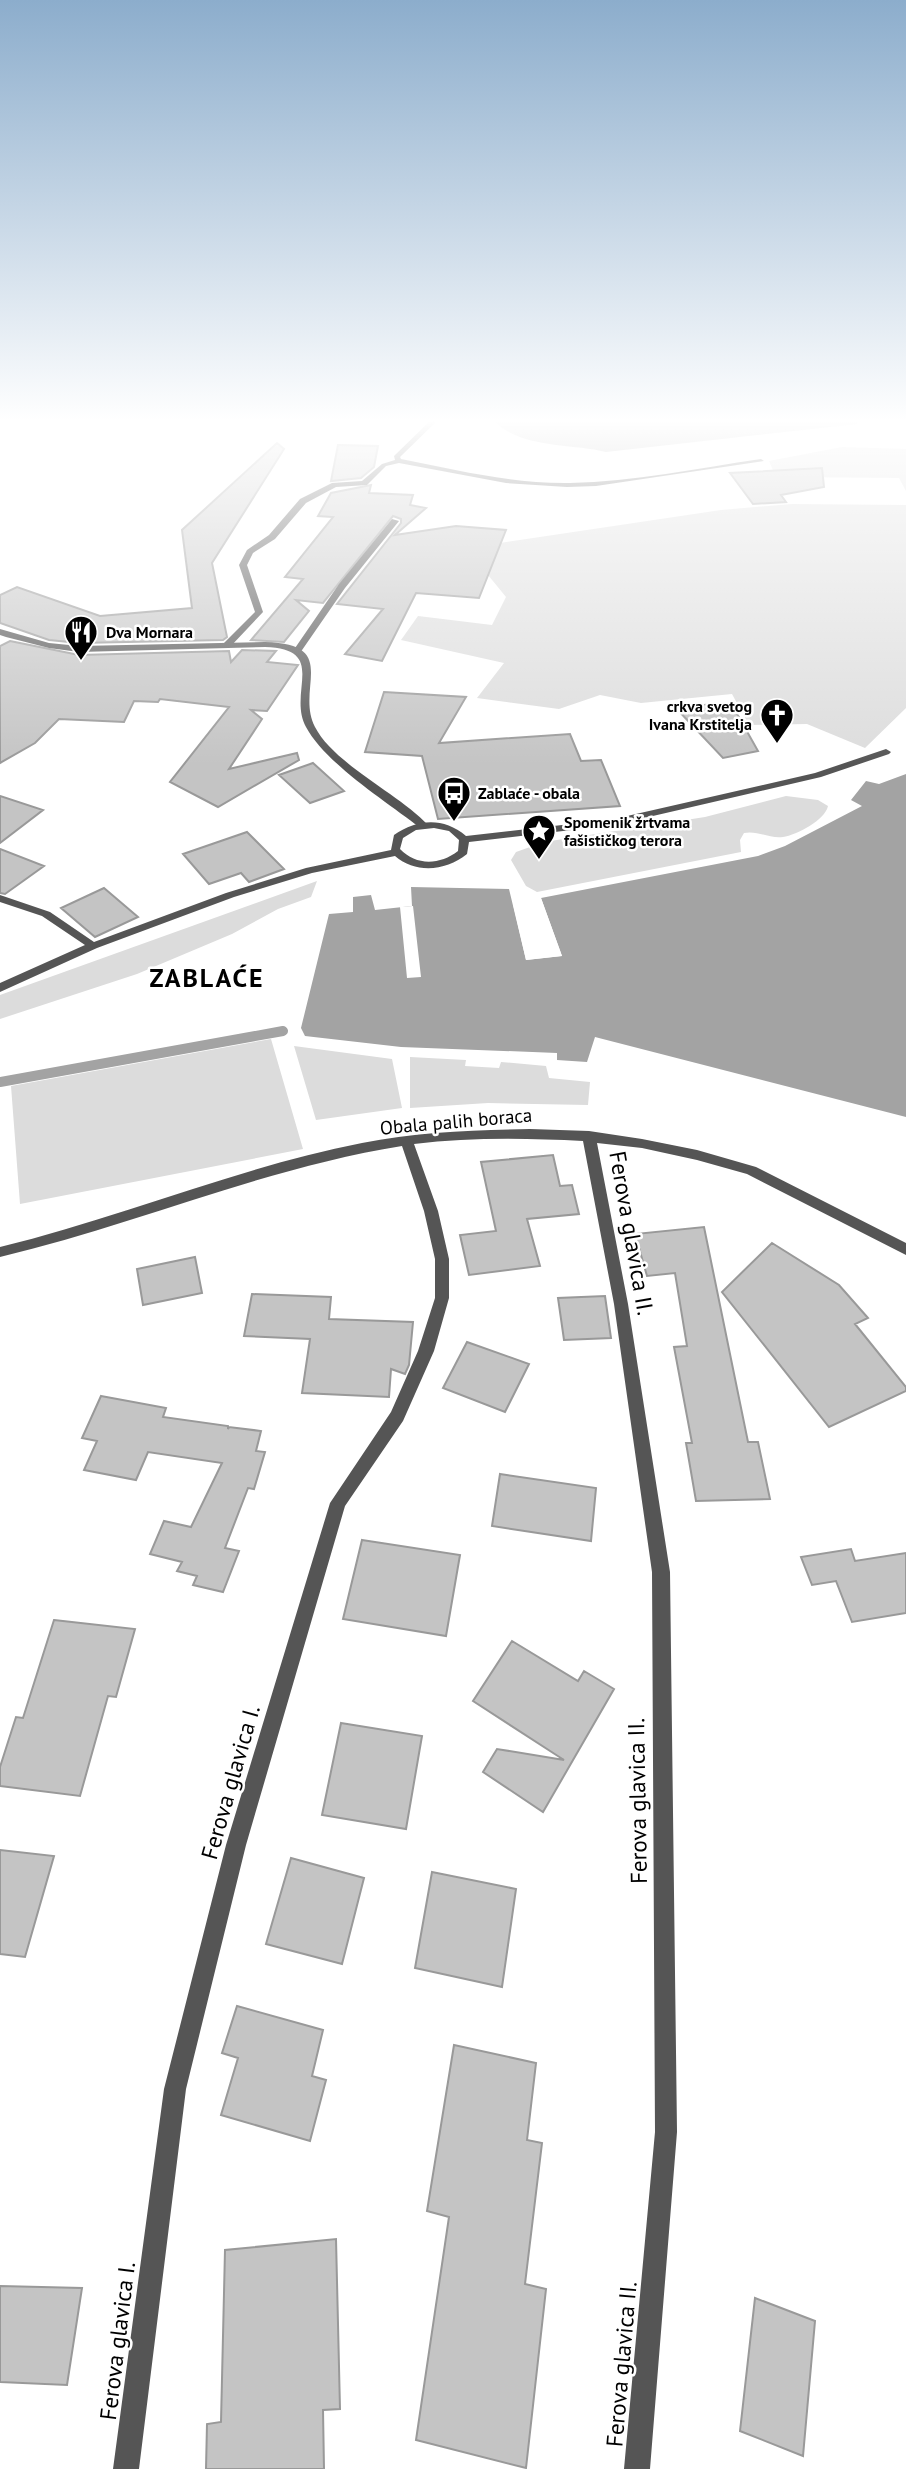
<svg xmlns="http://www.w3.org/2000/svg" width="906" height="2469" viewBox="0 0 906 2469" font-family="'PT Sans',sans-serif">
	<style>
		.green { fill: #dcdcdc }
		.water { fill: #a3a3a3 }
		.pier { fill: #fff }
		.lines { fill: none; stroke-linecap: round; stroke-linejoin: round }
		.stream { stroke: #a3a3a3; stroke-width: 10 }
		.building { fill: #c4c4c4; stroke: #999; stroke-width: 2 }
		.minor { fill: #555; fill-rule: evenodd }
		.tertiary { fill: #555; fill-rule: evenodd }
		.labels { text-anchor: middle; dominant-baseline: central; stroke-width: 5; stroke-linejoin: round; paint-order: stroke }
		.far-poi-label { font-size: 16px; font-weight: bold; fill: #000; stroke: #fff; text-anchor: start }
		.street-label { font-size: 19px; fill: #000; stroke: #fff }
		.near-street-label { font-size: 23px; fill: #000; stroke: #fff }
		.district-label { font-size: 26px; font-weight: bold; letter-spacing: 2px; fill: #000; stroke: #fff }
	</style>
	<rect width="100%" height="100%" fill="#fff"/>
	<path class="green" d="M 842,447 L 906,449 L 906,491 L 899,478 L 776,477 L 769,461 Z
		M 792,504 L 906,505 L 906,708 L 865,748 L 807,724 L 749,725 L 732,694 L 641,703 L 600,695 L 559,709 L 477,698 L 504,663 L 401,640 L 418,616 L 492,625 L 506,597 L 466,548 L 721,510 Z
		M 786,796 L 818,800 L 828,806 C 825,820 797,835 783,837 C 770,839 757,830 744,833 L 740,840 L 741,852 L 537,892 L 526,886 L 511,860 L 516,852 L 544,842 L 705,817 Z
		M 317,881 L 311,897 L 278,909 L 232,934 L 137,974 L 0,1019 L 0,995 Z
		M 271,1039 L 303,1149 L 20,1204 L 11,1086 Z
		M 294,1046 L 392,1059 L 402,1108 L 316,1120 Z
		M 410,1057 L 466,1060 L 465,1066 L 499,1068 L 501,1062 L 546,1066 L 549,1078 L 590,1082 L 588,1105 L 488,1103 L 410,1108 Z"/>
	<path class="water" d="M 493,420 L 859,420 L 857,424 L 606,452 C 570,443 521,449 493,420 Z
		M 906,774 L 906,1117 L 595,1037 L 587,1062 L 557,1060 L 557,1053 L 401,1047 L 305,1036 L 301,1028 L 329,914 L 353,912 L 353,897 L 371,895 L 375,910 L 412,906 L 411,887 L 509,889 L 526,960 L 562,956 L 541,898 L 758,856 L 785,846 L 862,806 L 851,800 L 866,781 L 879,784 Z"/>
	<path class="pier" d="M 541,898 L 562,956 L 526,960 L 513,904 L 516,904 L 528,957 L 557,953 L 538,899 Z
		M 413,906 L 421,977 L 407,978 L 400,907 Z"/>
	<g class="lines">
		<path class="stream" d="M 0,1082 L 283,1031"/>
	</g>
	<path class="building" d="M 277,443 L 284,449 L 212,563 L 227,637 L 223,640 L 79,643 L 49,640 L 0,623 L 0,595 L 17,587 L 100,616 L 192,608 L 182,530 Z
		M 338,445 L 378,446 L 374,467 L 361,478 L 331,481 Z
		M 822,468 L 824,487 L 781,495 L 786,502 L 753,504 L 730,473 Z
		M 371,485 L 369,493 L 413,495 L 410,505 L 426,508 L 395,535 L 456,526 L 506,530 L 479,598 L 416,593 L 382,661 L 345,654 L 383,609 L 337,604 L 401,523 L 401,519 L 393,516 L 323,603 L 296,600 L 309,611 L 284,642 L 251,640 L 303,579 L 285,577 L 333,517 L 318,516 L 331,493 Z
		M 10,641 L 79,655 L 229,651 L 231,662 L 242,650 L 276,651 L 267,662 L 298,665 L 267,711 L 251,710 L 262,719 L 229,769 L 297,753 L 299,760 L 218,807 L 170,782 L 229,707 L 160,699 L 158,702 L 134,701 L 124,722 L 59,719 L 35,743 L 0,763 L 0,646 Z
		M 384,692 L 466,697 L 439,743 L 570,734 L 581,761 L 601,760 L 620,806 L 438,819 L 422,756 L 365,752 Z
		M 731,703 L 758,751 L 723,758 L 675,707 Z
		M 313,763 L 344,791 L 310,803 L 279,775 Z
		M 0,796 L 43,810 L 0,843 Z
		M 247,832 L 284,869 L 249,882 L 241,873 L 209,884 L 183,854 Z
		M 0,849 L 44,866 L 5,894 L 0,893 Z
		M 104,888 L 138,917 L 95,937 L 61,908 Z
		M 553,1155 L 560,1186 L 572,1185 L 579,1214 L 527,1219 L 540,1266 L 469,1275 L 460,1235 L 496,1231 L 481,1162 Z
		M 704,1227 L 748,1442 L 758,1442 L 770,1499 L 696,1501 L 686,1443 L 692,1443 L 674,1347 L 687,1346 L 675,1273 L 647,1276 L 635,1234 Z
		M 772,1243 L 839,1285 L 868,1318 L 855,1324 L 906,1387 L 906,1391 L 829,1427 L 722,1292 Z
		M 195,1257 L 202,1293 L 143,1305 L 137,1269 Z
		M 252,1294 L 331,1297 L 329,1319 L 413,1322 L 409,1365 L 405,1374 L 391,1369 L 389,1397 L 302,1393 L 310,1339 L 244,1336 Z
		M 605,1296 L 611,1338 L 564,1340 L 558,1298 Z
		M 467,1342 L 529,1364 L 505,1412 L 443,1388 Z
		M 101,1396 L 166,1408 L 163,1417 L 228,1426 L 228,1429 L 229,1427 L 261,1431 L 256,1451 L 265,1452 L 254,1489 L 248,1488 L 225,1548 L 239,1551 L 223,1592 L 193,1585 L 197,1576 L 177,1571 L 182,1562 L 150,1554 L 164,1521 L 191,1527 L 222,1463 L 148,1452 L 136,1480 L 84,1470 L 97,1441 L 82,1438 Z
		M 500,1474 L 596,1488 L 591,1541 L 492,1526 Z
		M 362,1540 L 460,1555 L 446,1636 L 343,1619 Z
		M 851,1549 L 855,1561 L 906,1553 L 906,1613 L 852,1622 L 836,1581 L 812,1585 L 801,1557 Z
		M 54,1620 L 135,1629 L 116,1697 L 108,1696 L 80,1796 L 0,1786 L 0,1767 L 16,1717 L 23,1718 Z
		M 512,1641 L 578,1681 L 584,1671 L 614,1689 L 543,1812 L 483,1772 L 497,1749 L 564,1760 L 473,1701 Z
		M 341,1723 L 422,1736 L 406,1829 L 322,1815 Z
		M 0,1850 L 54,1856 L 25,1957 L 0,1954 Z
		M 291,1858 L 364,1878 L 342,1964 L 266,1944 Z
		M 432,1872 L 516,1889 L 502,1987 L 415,1968 Z
		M 237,2006 L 323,2030 L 312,2076 L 326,2080 L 310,2141 L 221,2115 L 238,2058 L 222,2053 Z
		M 454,2045 L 536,2063 L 527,2140 L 542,2143 L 525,2284 L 546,2289 L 526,2468 L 416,2440 L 449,2217 L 427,2211 Z
		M 336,2239 L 340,2409 L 323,2410 L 324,2469 L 206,2469 L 207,2424 L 221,2422 L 225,2250 Z
		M 0,2286 L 82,2288 L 67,2385 L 0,2382 Z
		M 755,2298 L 815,2321 L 803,2456 L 740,2431 Z"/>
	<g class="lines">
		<path class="minor" d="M 431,420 L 438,420 L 400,457 L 401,459 C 457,470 513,484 570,483 C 634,482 698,468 761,459 L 764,461 L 596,486 L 567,487 L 506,483 L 399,463 L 386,466 L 367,485 L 336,487 L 306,503 L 275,539 L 253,553 L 247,565 L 263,612 L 230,647 L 224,647 L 224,643 L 255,612 L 239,565 L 247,550 L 269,535 L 300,499 L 332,483 L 362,481 L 382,464 L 395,460 L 394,456 Z
			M 392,519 L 399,521 L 345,588 L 300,653 L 294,653 L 293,651 L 339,584 Z
			M 886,749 L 891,752 L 889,754 L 821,777 L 614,825 L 469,842 L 467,854 C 446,871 416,874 395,856 L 312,873 L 234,897 L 97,948 L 0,992 L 0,983 L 85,945 L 42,916 L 0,902 L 0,895 L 50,912 L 94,942 L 226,893 L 306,868 L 391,850 L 394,835 C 418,819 443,817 466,836 L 614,819 L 815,773 ZM 434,828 L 449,831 L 459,840 L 458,851 C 440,865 416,866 400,849 L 403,838 L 416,830 Z
			M 530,1129 L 589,1131 L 642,1139 L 697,1150 L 756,1167 L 906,1243 L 906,1255 L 747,1174 L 697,1160 L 642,1148 L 597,1143 L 628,1304 L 670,1572 L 677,2132 L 650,2469 L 624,2469 L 655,2132 L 652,1572 L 614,1304 L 583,1141 C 527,1138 470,1137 414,1144 L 438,1211 L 449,1259 L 449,1298 L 434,1351 L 403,1421 L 345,1506 L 246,1845 L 186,2089 L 139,2469 L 113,2469 L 164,2089 L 226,1845 L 330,1503 L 391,1412 L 418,1351 L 435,1298 L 435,1259 L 424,1211 L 402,1146 C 264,1168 135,1225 0,1257 L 0,1247 C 122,1217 239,1167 362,1143 C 417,1132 473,1130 530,1129 Z"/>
		<path class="tertiary" d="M 0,629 L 49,643 L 79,646 L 265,642 C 341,644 295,688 315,727 C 334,764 399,794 428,825 L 419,827 C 387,802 325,763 306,727 C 287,692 329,649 265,647 L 79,652 L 49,648 L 6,637 L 0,635 Z"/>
	</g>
	<linearGradient id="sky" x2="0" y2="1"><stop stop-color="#8cadcc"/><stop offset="0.55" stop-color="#fff"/><stop offset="1" stop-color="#fff" stop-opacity="0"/></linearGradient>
	<rect width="906" height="765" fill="url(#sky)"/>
	<defs>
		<symbol id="restaurant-pin" viewBox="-11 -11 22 30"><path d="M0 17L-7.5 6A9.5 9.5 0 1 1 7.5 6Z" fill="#000" stroke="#fff"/><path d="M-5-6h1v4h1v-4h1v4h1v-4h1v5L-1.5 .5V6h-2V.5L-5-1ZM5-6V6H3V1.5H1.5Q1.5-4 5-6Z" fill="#fff"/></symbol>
		<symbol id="church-pin" viewBox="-11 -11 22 30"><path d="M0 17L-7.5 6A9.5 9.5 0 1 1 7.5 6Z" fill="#000" stroke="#fff"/><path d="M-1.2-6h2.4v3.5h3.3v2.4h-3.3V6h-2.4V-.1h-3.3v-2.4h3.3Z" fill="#fff"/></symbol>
		<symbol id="bus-pin" viewBox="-11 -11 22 30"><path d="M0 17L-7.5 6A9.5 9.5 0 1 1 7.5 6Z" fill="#000" stroke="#fff"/><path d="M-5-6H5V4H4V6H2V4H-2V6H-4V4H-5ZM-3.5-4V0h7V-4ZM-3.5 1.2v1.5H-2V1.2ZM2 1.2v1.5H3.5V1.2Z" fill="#fff"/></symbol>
		<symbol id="sight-pin" viewBox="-11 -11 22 30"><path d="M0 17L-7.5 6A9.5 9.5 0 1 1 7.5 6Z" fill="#000" stroke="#fff"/><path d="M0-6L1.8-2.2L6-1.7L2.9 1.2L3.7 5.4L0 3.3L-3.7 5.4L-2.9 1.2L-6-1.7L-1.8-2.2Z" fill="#fff"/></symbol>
	</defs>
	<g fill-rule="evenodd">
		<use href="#restaurant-pin" x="62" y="613" width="38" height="52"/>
		<use href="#church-pin" x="758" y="696" width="38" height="52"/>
		<use href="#bus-pin" x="435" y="774" width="38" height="52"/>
		<use href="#sight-pin" x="520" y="812" width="38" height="52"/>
	</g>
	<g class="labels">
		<g class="far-poi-label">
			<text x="106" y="632">Dva Mornara</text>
			<text x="752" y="706" text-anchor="end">crkva svetog<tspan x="752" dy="18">Ivana Krstitelja</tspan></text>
			<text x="478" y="793">Zablaće - obala</text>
			<text x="564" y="822">Spomenik žrtvama<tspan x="564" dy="18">fašističkog terora</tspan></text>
		</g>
		<g class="street-label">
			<text transform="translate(456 1121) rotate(-5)">Obala palih boraca</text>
		</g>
		<g class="near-street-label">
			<text transform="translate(632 1233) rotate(80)">Ferova glavica II.</text>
			<text transform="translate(230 1782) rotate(-74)">Ferova glavica I.</text>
			<text transform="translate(637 1801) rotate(-91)">Ferova glavica II.</text>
			<text transform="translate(117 2341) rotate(-83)">Ferova glavica I.</text>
			<text transform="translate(621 2364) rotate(-85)">Ferova glavica II.</text>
		</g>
		<g class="district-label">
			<text x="207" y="977">ZABLAĆE</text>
		</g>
	</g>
</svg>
